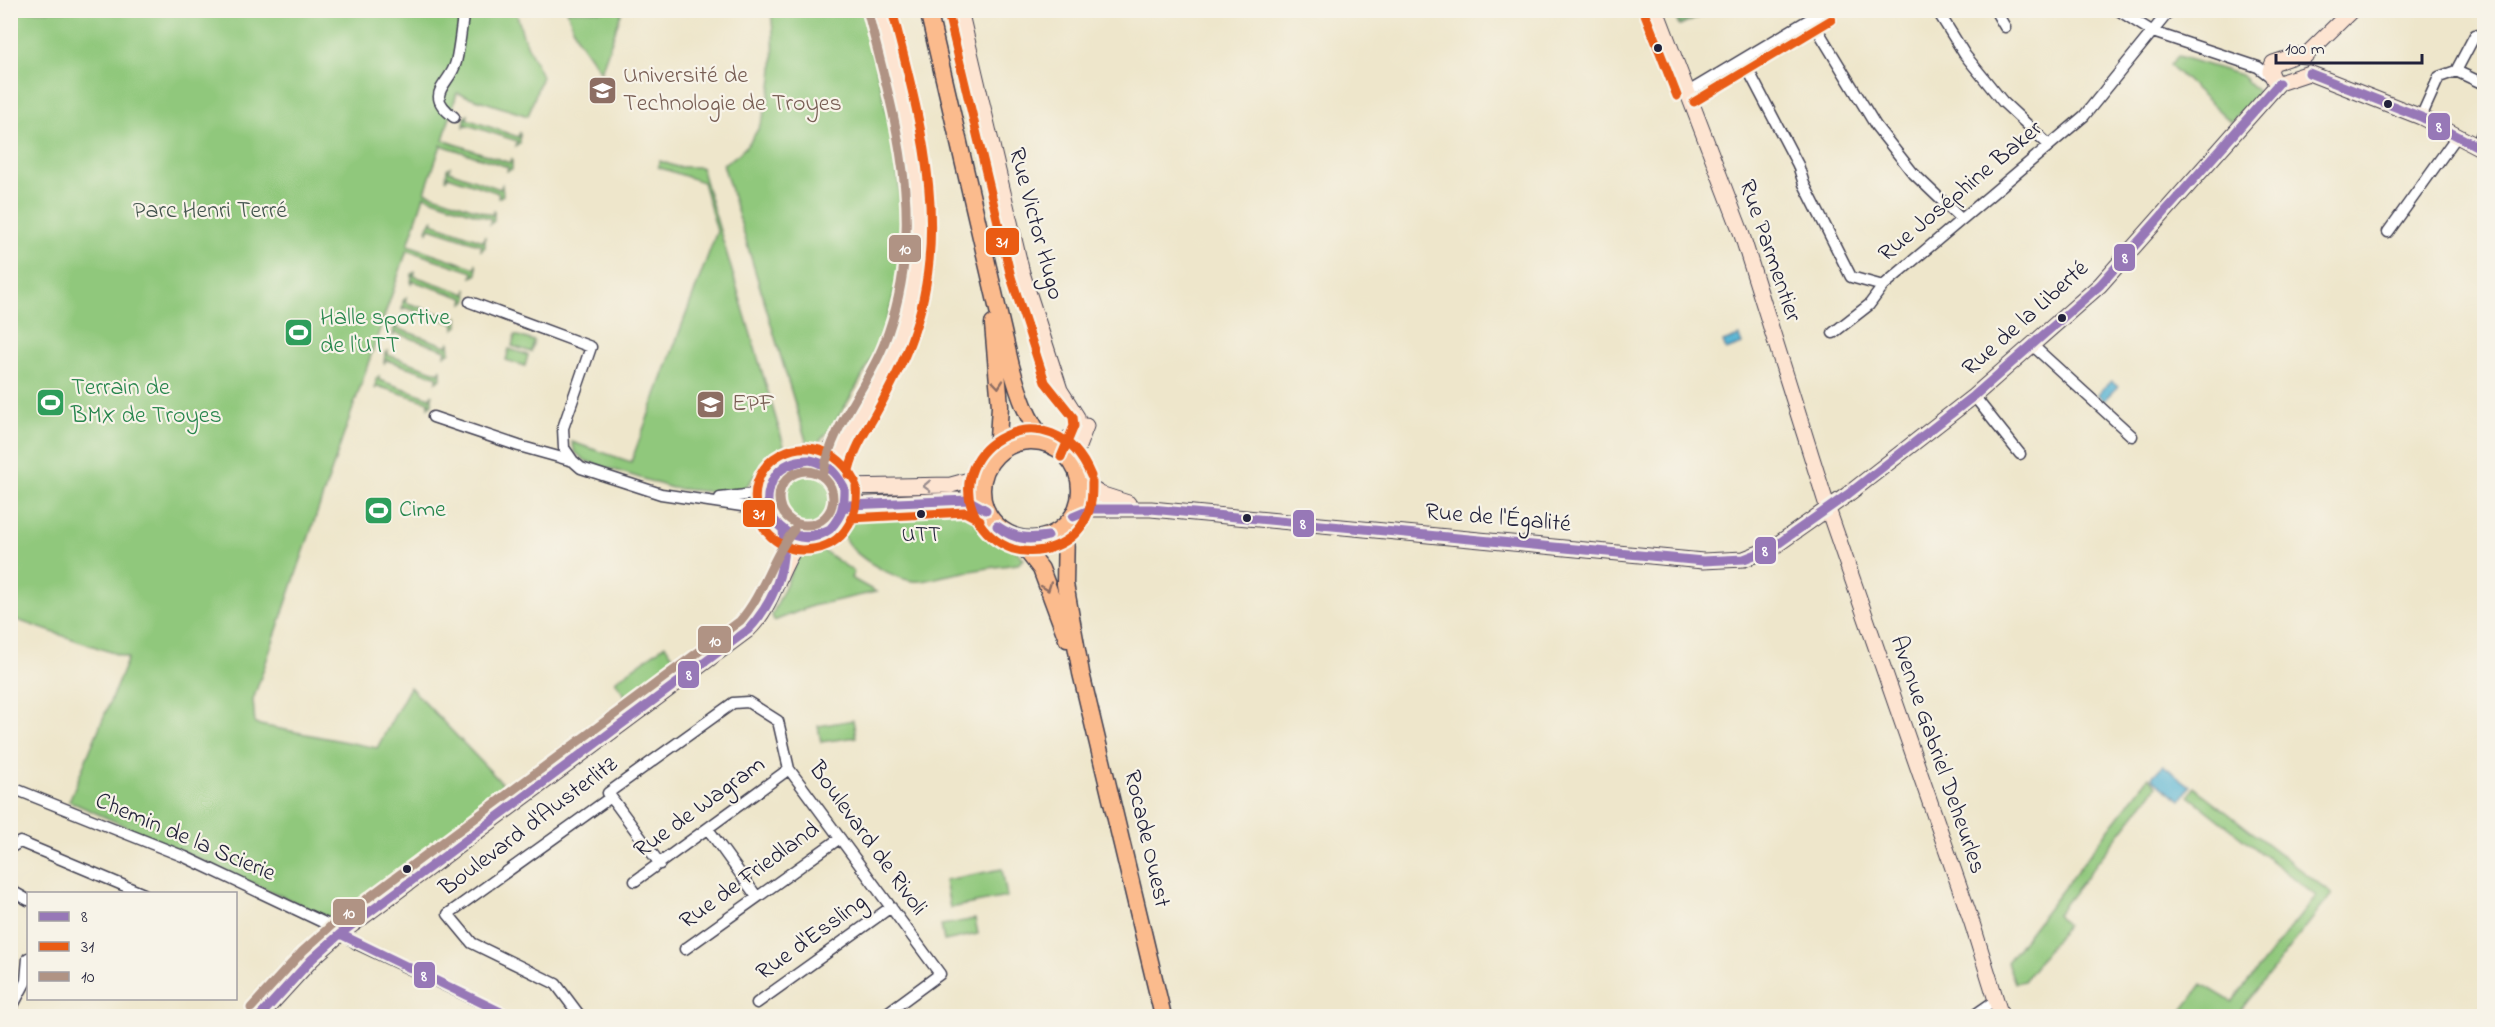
<svg xmlns="http://www.w3.org/2000/svg" width="2495" height="1027" viewBox="0 0 2495 1027" font-family="'Indie Flower',sans-serif">
	<style>
		.green { fill: #90c87c; stroke: #59755c; stroke-width: 1.5 }
		.forest { fill: #74ac6c; stroke: #4b6754; stroke-width: 1.5 }
		.water { fill: #55b3d3; stroke: #3c6a87; stroke-width: 1.5 }
		.lines { fill: none; stroke-linecap: round; stroke-linejoin: round }
		.street-casing { stroke: #413f51; stroke-width: 13 }
		.secondary-casing { stroke: #413f51; stroke-width: 17 }
		.primary-casing { stroke: #413f51; stroke-width: 19 }
		.street { stroke: #fff; stroke-width: 10 }
		.secondary { stroke: #fde4d1; stroke-width: 15 }
		.primary { stroke: #fbbb8d; stroke-width: 16 }
		.bus-1-casing { stroke: #f7f3e8; stroke-width: 14 }
		.bus-2-casing { stroke: #f7f3e8; stroke-width: 14 }
		.bus-3-casing { stroke: #f7f3e8; stroke-width: 14 }
		.bus-1 { stroke: #9778b7; stroke-width: 9 }
		.bus-2 { stroke: #ea5b13; stroke-width: 9 }
		.bus-3 { stroke: #b09384; stroke-width: 9 }
		.oneway { stroke: #8e6e64 }
		.oneway2 { stroke: #9a8d8e }
		.bus-dot { fill: #22223b; stroke: #f7f3e8; stroke-width: 2 }
		.labels { text-anchor: middle; dominant-baseline: central; stroke-width: 4.5; stroke-linejoin: round; paint-order: stroke }
		.bus-label { font-size: 22px; fill: #22223b; stroke: #f7f3e8 }
		.education-label { font-size: 24px; fill: #785e54; stroke: #f7f3e8; text-anchor: start }
		.street-label { font-size: 24px; fill: #22223b; stroke: #f7f3e8 }
		.park-label { font-size: 24px; fill: #43544e; stroke: #f7f3e8 }
		.leisure-label { font-size: 24px; fill: #27864d; stroke: #f7f3e8; text-anchor: start }
		.line-badge { stroke: #f7f3e8; stroke-width: 2 }
		.badge-label { font-size: 16px; text-anchor: middle; font-weight: bold; fill: #fff }
	</style>
	<rect width="100%" height="100%" fill="#f7f3e8"/>
	<filter id="ink" filterUnits="userSpaceOnUse"><feTurbulence type="fractalNoise" baseFrequency=".0167" numOctaves="2"/><feDisplacementMap in="SourceGraphic" scale="12" xChannelSelector="R" yChannelSelector="G"/><feConvolveMatrix kernelMatrix="1 2 1 2 8 2 1 2 1" color-interpolation-filters="sRGB"/></filter>
	<filter id="wash" filterUnits="userSpaceOnUse"><feTurbulence type="fractalNoise" baseFrequency=".008" numOctaves="4" result="noise"/><feDisplacementMap in="SourceGraphic" scale="24" xChannelSelector="R" yChannelSelector="G"/><feGaussianBlur stdDeviation="1.35" result="paint"/><feColorMatrix in="noise" values="0 0 0 0 0 0 0 0 0 0 0 0 0 0 0 0 0 1.4 0 .05"/><feComposite in="paint" operator="in"/></filter>
	<g filter="url(#wash)">
		<rect width="100%" height="100%" fill="#eee6cb"/>
		<path class="green" d="M 10,11 L 516,11 L 523,36 L 542,76 L 528,116 L 457,93 L 443,140 L 510,163 L 512,158 L 512,169 L 507,171 L 508,167 L 441,145 L 425,192 L 492,215 L 494,210 L 494,221 L 490,224 L 491,219 L 424,196 L 408,245 L 475,268 L 476,263 L 477,274 L 472,277 L 473,272 L 407,250 L 253,700 L 255,724 L 377,748 L 410,687 L 513,795 L 344,924 L 69,801 L 128,658 L 11,618 Z
			M 567,11 L 622,11 L 601,72 L 577,38 Z
			M 771,11 L 863,11 C 894,147 934,255 857,386 C 846,405 832,431 815,445 L 807,444 L 723,164 C 776,138 777,62 771,11 Z
			M 2178,56 L 2241,75 L 2259,93 L 2231,122 L 2170,65 Z
			M 468,115 L 467,119 L 518,137 L 520,132 L 520,143 L 516,146 L 517,141 L 465,124 L 464,128 L 465,117 Z
			M 660,161 L 677,167 L 701,167 L 785,449 L 770,458 L 744,489 L 713,492 L 672,488 L 586,461 L 575,452 L 572,442 L 631,462 L 717,231 L 703,182 L 658,167 Z
			M 450,167 L 449,171 L 500,189 L 502,185 L 503,195 L 498,198 L 499,193 L 448,176 L 446,180 L 447,169 Z
			M 433,219 L 432,223 L 483,241 L 485,236 L 485,247 L 481,250 L 482,245 L 430,228 L 428,232 L 427,228 Z
			M 415,272 L 414,276 L 466,294 L 467,289 L 468,300 L 463,303 L 464,298 L 413,281 L 411,285 L 412,274 Z
			M 406,298 L 405,302 L 456,320 L 458,316 L 458,326 L 454,329 L 455,324 L 403,307 L 402,311 L 403,301 Z
			M 397,324 L 396,328 L 447,346 L 449,342 L 450,352 L 445,355 L 446,350 L 395,333 L 393,337 L 394,326 Z
			M 515,335 L 534,341 L 531,352 L 512,346 Z
			M 509,349 L 528,355 L 525,366 L 506,360 Z
			M 388,351 L 388,355 L 439,373 L 441,369 L 441,379 L 436,382 L 438,377 L 386,360 L 384,364 L 385,353 Z
			M 379,376 L 379,380 L 430,398 L 432,394 L 432,404 L 428,407 L 429,402 L 377,386 L 375,389 L 376,379 Z
			M774 499a32 32 0 1 1 64 0a32 32 0 1 1-64 0Z
			M 960,508 L 975,512 L 998,540 L 1015,549 L 1024,559 L 1018,564 C 993,567 969,571 944,576 C 935,578 922,583 913,581 C 889,578 810,536 858,512 Z
			M 807,545 L 817,546 L 854,572 L 851,578 L 876,592 L 812,606 L 774,621 L 772,615 L 803,547 Z
			M 665,645 L 677,662 L 627,698 L 615,681 Z
			M 853,720 L 856,737 L 821,742 L 818,726 Z
			M 2149,777 L 2157,786 L 2057,914 L 2066,925 L 2064,929 L 2024,981 L 2015,983 L 2007,962 Z
			M 2194,787 L 2332,894 L 2236,1016 L 2178,1016 L 2202,984 L 2232,1002 L 2316,896 L 2189,796 Z
			M 1002,869 L 1007,897 L 950,908 L 945,880 Z
			M 975,919 L 978,934 L 944,941 L 941,925 Z"/>
		<path class="forest" d="M 1671,11 L 1671,10 L 1712,11 L 1680,26 Z"/>
		<path class="water" d="M 1739,336 L 1742,344 L 1726,350 L 1723,342 Z
			M 2111,381 L 2118,387 L 2104,401 L 2098,394 Z
			M 2163,765 L 2190,786 L 2181,800 L 2154,780 L 2152,777 Z"/>
	</g>
	<g filter="url(#ink)">
		<g class="lines">
			<defs>
				<path id="street" d="M 1937,10 L 1965,55 L 2003,102 L 2049,145
					M 1995,10 L 2005,27
					M 2118,10 L 2153,32 L 2258,67 L 2271,77
					M 1811,19 L 1876,126 L 1913,173 L 1961,219
					M 1743,60 L 1798,165 L 1804,184 L 1851,277 L 1883,286 L 2084,116 L 2170,10
					M 2456,71 L 2475,35
					M 1688,92 L 1825,10
					M 454,117 C 422,93 450,86 456,62 C 460,45 461,27 464,10
					M 2421,117 L 2439,77 L 2456,71 L 2484,84
					M 2477,146 L 2484,128
					M 2388,232 L 2457,136
					M 470,302 L 591,347 L 563,428 L 564,448 L 573,461 L 581,468 L 661,494 L 769,510
					M 1833,333 L 1869,305 L 1883,286
					M 2031,344 L 2132,436
					M 1974,396 L 2020,454
					M 433,417 L 519,446 L 573,461
					M 720,498 L 754,494 L 769,486
					M 10,787 L 185,857 L 331,926 L 357,944 L 509,1016
					M 611,797 L 660,864
					M 708,829 L 757,897
					M 10,848 L 20,842 L 144,894
					M 635,881 L 789,769
					M 10,890 L 28,900
					M 685,949 L 840,838
					M 757,1003 L 891,907
					M 10,1011 L 26,981 L 28,958
					M 580,1016 L 556,984 L 472,943 L 448,914 L 611,797 L 608,793 L 733,703 L 748,702 L 778,721 L 789,769 L 940,974 L 883,1016
					M 1973,1016 L 1996,1000"/>
				<path id="secondary" d="M 960,10 L 1022,273 L 1060,390 L 1077,417 L 1078,424 L 1072,436 L 1052,446
					M 1656,10 L 1741,232 L 1828,509 L 1972,923 L 2001,1016
					M 2305,56 L 2297,55 L 2273,63 L 2270,71 L 2275,82 L 2279,83 L 2309,73
					M 2305,56 L 2352,10
					M 2309,73 L 2421,117 L 2484,150
					M767 498a39 39 0 1 1 78 0a39 39 0 1 1-78 0Z
					M 816,460 L 830,450 L 844,429
					M 1072,462 L 1086,426
					M 836,473 L 839,456 C 862,413 894,363 906,316 C 916,277 922,234 919,194 C 916,136 894,68 880,10
					M 1080,481 L 1100,494 L 1128,503
					M 844,487 L 951,485 L 984,476
					M 844,509 L 849,505 L 953,500 L 968,500 L 986,510
					M 1073,517 L 1092,509 L 1151,509 L 1703,561 L 1744,559 L 1772,548 L 1847,495 L 1974,396 L 2100,285 L 2279,83
					M 260,1016 L 312,959 L 340,934 L 748,630 C 776,603 779,563 803,538"/>
				<path id="primary" d="M 928,10 L 1011,366 C 1019,395 1027,420 1046,443
					M 993,324 L 1000,406 L 997,454
					M982 490a49 49 0 1 1 98 0a49 49 0 1 1-98 0Z
					M 1066,526 L 1065,584 L 1081,673 L 1163,1016
					M 1017,538 L 1041,569 L 1067,639"/>
			</defs>
			<use href="#street" class="street-casing"/>
			<use href="#secondary" class="secondary-casing"/>
			<use href="#primary" class="primary-casing"/>
			<use href="#street" class="street"/>
			<use href="#secondary" class="secondary"/>
			<use href="#primary" class="primary"/>
			<defs>
				<path id="bus-1" d="M 2309,73 L 2421,117 L 2484,150
					M 810,460 C 827,464 835,472 844,487
					M 810,460 C 828,464 835,471 844,487
					M 844,509 L 849,505 L 968,500 L 986,510
					M 768,510 C 783,538 801,542 830,529
					M 768,510 C 781,535 805,547 830,529
					M 768,510 C 765,482 779,459 810,460
					M 768,510 C 766,478 778,464 810,460
					M 1073,517 L 1092,509 L 1151,509 L 1703,561 L 1744,559 L 1772,548 L 1847,495 L 1974,396 L 2100,285 L 2279,83
					M 997,526 C 1014,538 1028,539 1048,536
					M 997,526 C 1012,539 1029,542 1048,536
					M 830,529 C 842,516 844,505 844,487
					M 830,529 C 843,515 845,505 844,487
					M 340,934 L 509,1016
					M 260,1016 L 312,959 L 340,934 L 748,630 C 774,602 787,568 783,530"/>
				<path id="bus-2" d="M 948,13 L 1011,277 L 1045,382 L 1073,417 L 1074,426 L 1061,457
					M 1645,14 L 1677,96
					M 1694,102 L 1831,20
					M 848,475 C 852,452 865,433 876,413 C 889,390 901,367 910,343 C 953,232 920,120 892,10
					M 1091,476 C 1053,384 939,447 976,517 C 984,532 996,543 1013,549 C 1040,557 1074,544 1086,518 C 1092,506 1092,495 1092,482
					M 855,481 C 818,413 727,460 764,528 C 771,540 788,550 802,550 C 841,550 859,521 856,486
					M 851,518 L 965,512 L 980,520"/>
				<path id="bus-3" d="M779 498a27 27 0 1 1 54 0a27 27 0 1 1-54 0Z
					M 824,471 C 832,426 867,387 884,344 C 929,229 897,126 868,13
					M 251,1008 L 303,951 L 333,924 L 740,621 C 764,594 771,558 794,530"/>
			</defs>
			<use href="#bus-1" class="bus-1-casing"/>
			<use href="#bus-2" class="bus-2-casing"/>
			<use href="#bus-3" class="bus-3-casing"/>
			<use href="#bus-1" class="bus-1"/>
			<use href="#bus-2" class="bus-2"/>
			<use href="#bus-3" class="bus-3"/>
		</g>
		<defs><path id="oneway-chevron" d="M-2-3.5L2.5 0L-2 3.5" fill="none" stroke-width="1.6" stroke-linecap="round" stroke-linejoin="round" transform="scale(1.5)"/></defs>
		<g class="oneway">
			<use href="#oneway-chevron" transform="translate(998 384) rotate(85)"/>
			<use href="#oneway-chevron" transform="translate(1047 587) rotate(70)"/>
		</g>
		<use class="oneway2" href="#oneway-chevron" transform="translate(927 486) rotate(178)"/>
	</g>
	<defs>
		<symbol id="university-square" viewBox="-11 -11 22 22"><rect x="-9" y="-9" width="18" height="18" rx="4" fill="#8d6e63" stroke="#f7f3e8"/><path d="M0-5L7-2L0 1L-7-2ZM-4 1L0 2.5L4 1V4Q0 6-4 4Z" fill="#fff"/></symbol>
		<symbol id="stadium-square" viewBox="-11 -11 22 22"><rect x="-9" y="-9" width="18" height="18" rx="4" fill="#2e9e5b" stroke="#f7f3e8"/><path d="M0-5a6.5 5 0 1 0 0 10a6.5 5 0 1 0 0-10ZM-3.5-1.8h7v3.6h-7Z" fill="#fff"/></symbol>
	</defs>
	<g fill-rule="evenodd">
		<use href="#university-square" x="586" y="74" width="33" height="33"/>
		<use href="#stadium-square" x="282" y="316" width="33" height="33"/>
		<use href="#stadium-square" x="34" y="386" width="33" height="33"/>
		<use href="#university-square" x="694" y="388" width="33" height="33"/>
		<use href="#stadium-square" x="362" y="494" width="33" height="33"/>
	</g>
	<g class="bus-dot">
		<circle cx="1658" cy="48" r="5"/>
		<circle cx="2388" cy="104" r="5"/>
		<circle cx="2062" cy="318" r="5"/>
		<circle cx="921" cy="514" r="5"/>
		<circle cx="1247" cy="518" r="5"/>
		<circle cx="407" cy="869" r="5"/>
	</g>
	<g class="labels">
		<g class="bus-label">
			<text x="921" y="536">UTT</text>
		</g>
		<g class="education-label">
			<text x="623" y="76">Université de<tspan x="623" dy="28">Technologie de Troyes</tspan></text>
			<text x="732" y="404">EPF</text>
		</g>
		<g class="street-label">
			<text transform="translate(1961 192) rotate(-40)">Rue Joséphine Baker</text>
			<text transform="translate(1035 224) rotate(75)">Rue Victor Hugo</text>
			<text transform="translate(1769 251) rotate(71)">Rue Parmentier</text>
			<text transform="translate(2026 319) rotate(-42)">Rue de la Liberté</text>
			<text transform="translate(1498 519) rotate(5)">Rue de l'Égalité</text>
			<text transform="translate(1937 755) rotate(71)">Avenue Gabriel Deheurles</text>
			<text transform="translate(700 808) rotate(-36)">Rue de Wagram</text>
			<text transform="translate(529 827) rotate(-37)">Boulevard d'Austerlitz</text>
			<text transform="translate(185 838) rotate(23)">Chemin de la Scierie</text>
			<text transform="translate(867 839) rotate(54)">Boulevard de Rivoli</text>
			<text transform="translate(1146 839) rotate(77)">Rocade Ouest</text>
			<text transform="translate(750 876) rotate(-36)">Rue de Friedland</text>
			<text transform="translate(812 938) rotate(-36)">Rue d'Essling</text>
		</g>
		<g class="park-label">
			<text x="210" y="211">Parc Henri Terré</text>
		</g>
		<g class="leisure-label">
			<text x="320" y="318">Halle sportive<tspan x="320" dy="28">de l'UTT</tspan></text>
			<text x="71" y="388">Terrain de<tspan x="71" dy="28">BMX de Troyes</tspan></text>
			<text x="399" y="510">Cime</text>
		</g>
	</g>
	<g class="line-badge">
		<rect x="2427" y="112" width="24" height="29" rx="6" fill="#9778b7"/>
		<rect x="985" y="227" width="35" height="29" rx="6" fill="#ea5b13"/>
		<rect x="888" y="234" width="34" height="29" rx="6" fill="#b09384"/>
		<rect x="2113" y="243" width="23" height="29" rx="6" fill="#9778b7"/>
		<rect x="742" y="499" width="34" height="29" rx="6" fill="#ea5b13"/>
		<rect x="1292" y="509" width="23" height="29" rx="6" fill="#9778b7"/>
		<rect x="1754" y="536" width="23" height="29" rx="6" fill="#9778b7"/>
		<rect x="697" y="625" width="35" height="29" rx="6" fill="#b09384"/>
		<rect x="677" y="660" width="23" height="29" rx="6" fill="#9778b7"/>
		<rect x="332" y="898" width="34" height="28" rx="6" fill="#b09384"/>
		<rect x="413" y="961" width="23" height="28" rx="6" fill="#9778b7"/>
	</g>
	<g class="badge-label">
		<text x="2439" y="132">8</text>
		<text x="1002" y="247">31</text>
		<text x="905" y="254">10</text>
		<text x="2125" y="263">8</text>
		<text x="759" y="519">31</text>
		<text x="1303" y="529">8</text>
		<text x="1765" y="556">8</text>
		<text x="715" y="646">10</text>
		<text x="689" y="680">8</text>
		<text x="349" y="918">10</text>
		<text x="424" y="981">8</text>
	</g>
	<rect width="2495" height="1027" fill="none" stroke="#f7f3e8" stroke-width="36"/>
	<rect x="27" y="892" width="210" height="108" fill="#f7f3e8" stroke="#a29fa3" stroke-width="1.5"/>
	<rect x="39" y="912" width="30" height="9" fill="#9778b7" stroke="#a29fa3" stroke-width="1.5"/>
	<text x="81" y="922" font-size="18" fill="#22223b">8</text>
	<rect x="39" y="942" width="30" height="9" fill="#ea5b13" stroke="#a29fa3" stroke-width="1.5"/>
	<text x="81" y="952" font-size="18" fill="#22223b">31</text>
	<rect x="39" y="972" width="30" height="9" fill="#b09384" stroke="#a29fa3" stroke-width="1.5"/>
	<text x="81" y="982" font-size="18" fill="#22223b">10</text>
	<path d="M2276 54v9h146v-9" fill="none" stroke="#22223b" stroke-width="3"/>
	<text x="2285" y="54" font-size="18" fill="#22223b" stroke="#f7f3e8" stroke-width="4.5" paint-order="stroke">100 m</text>
</svg>
